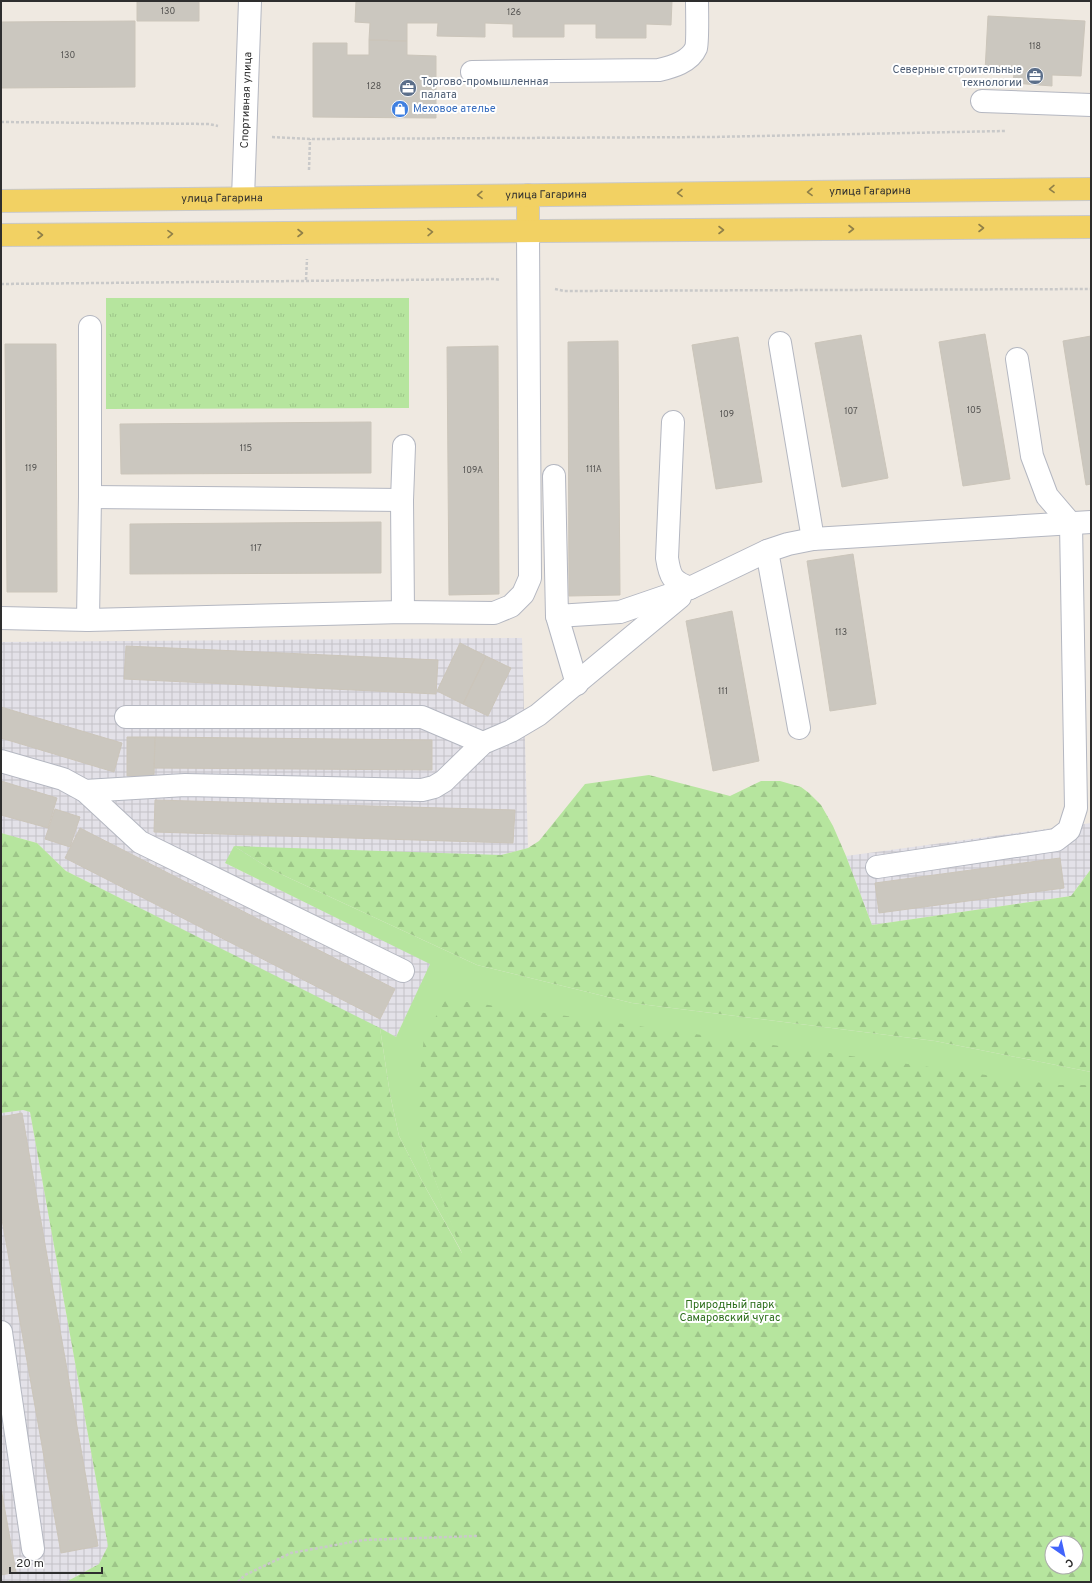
<svg xmlns="http://www.w3.org/2000/svg" width="1092" height="1583" viewBox="0 0 1092 1583" font-family="Overpass,sans-serif">
	<style>
		.industrial { fill: url(#industrial-grid) }
		.grass { fill: #b6e59e }
		.forest { fill: url(#forest-firs); fill-rule: evenodd }
		.park { fill: url(#park-tufts) }
		.building { fill: #cbc7bf; stroke: #cbc5ba }
		.lines { fill: none; stroke-linecap: round; stroke-linejoin: round }
		.minor-casing { stroke: #b4b7c1; stroke-width: 24 }
		.major-casing { stroke: #c9c9c9; stroke-width: 24 }
		.path { stroke: #c9c9c9; stroke-width: 2.5; stroke-dasharray: 3 2; stroke-linecap: butt }
		.minor { stroke: #fff; stroke-width: 22 }
		.major { stroke: #f2d163; stroke-width: 22 }
		.oneway { stroke: #908048 }
		.labels { text-anchor: middle; dominant-baseline: central; stroke-width: 4; stroke-linejoin: round; paint-order: stroke }
		.number-label { font-size: 9px; fill: #555452 }
		.service-label { font-size: 11px; fill: #4e5e75; stroke: #fff; text-anchor: end }
		.street-label { font-size: 11px; fill: #2e2e2e; stroke: #fff }
		.shop-label { font-size: 11px; fill: #366cbe; stroke: #fff; text-anchor: start }
		.park-label { font-size: 11px; fill: #2c6e1b; stroke: #fff }
	</style>
	<defs>
		<pattern id="industrial-grid" width="8" height="8" patternUnits="userSpaceOnUse"><rect width="8" height="8" fill="#e3e1e8"/><path d="M0 4h8M4 0v8" fill="none" stroke="#c3c1c7"/></pattern>
		<pattern id="forest-firs" width="22" height="20" patternUnits="userSpaceOnUse"><rect width="22" height="20" fill="#b6e59e"/><path d="M5 1l3.5 6h-7zM16 11l3.5 6h-7z" fill="#9dc588"/></pattern>
		<pattern id="park-tufts" width="24" height="20" patternUnits="userSpaceOnUse"><rect width="24" height="20" fill="#b6e59e"/><path d="M3 7l-1-3M5 7V3M7 7l1-3M15 17l-1-3M17 17v-4M19 17l1-3" fill="none" stroke="#9dc588"/></pattern>
	</defs>
	<rect width="100%" height="100%" fill="#efe9e1"/>
	<path class="industrial" d="M 522,638 L 528,848 L 501,855 L 225,863 L 431,964 L 396,1037 L 66,871 L 37,843 L 1,833 L 1,642 Z
		M 1091,823 L 1091,869 L 1071,896 L 872,925 L 846,856 Z
		M 23,1110 L 30,1112 L 108,1546 L 99,1564 L 66,1582 L 1,1582 L 1,1113 Z"/>
	<path class="grass" d="M 234,846 L 272,870 L 477,965 L 632,1003 L 935,1041 L 1091,1072 L 1091,1085 L 1057,1085 L 421,1143 L 464,1256 L 422,1181 L 399,1136 L 390,1094 L 380,1028 L 396,1037 L 430,964 L 225,863 Z"/>
	<path class="forest" d="M 649,775 L 730,796 L 761,781 L 780,781 L 801,787 L 809,793 L 821,805 L 833,826 L 846,856 L 872,925 L 1071,896 L 1091,869 L 1091,1072 L 935,1041 L 632,1003 L 477,965 L 272,870 L 234,846 L 501,855 L 528,848 L 539,841 L 585,784 Z
		M 1,833 L 37,843 L 66,871 L 380,1028 L 390,1094 L 399,1136 L 422,1181 L 462,1253 L 421,1143 L 417,1101 L 424,1037 L 446,999 L 1057,1085 L 1091,1085 L 1091,1582 L 66,1582 L 99,1564 L 108,1546 L 30,1112 L 23,1110 L 1,1113 ZM 1052,1543 L 1076,1543 L 1076,1567 L 1052,1567 Z"/>
	<path class="park" d="M 106,298 L 409,298 L 409,408 L 106,409 Z"/>
	<path class="building" d="M 137,1 L 199,1 L 199,21 L 137,21 Z
		M 356,1 L 672,1 L 671,25 L 646,24 L 646,38 L 596,38 L 596,24 L 564,24 L 564,37 L 513,37 L 513,24 L 485,23 L 485,37 L 437,36 L 438,23 L 407,23 L 407,41 L 369,40 L 370,23 L 355,22 Z
		M 988,16 L 1085,21 L 1081,76 L 1052,75 L 1052,86 L 1013,83 L 1014,73 L 985,71 Z
		M 135,21 L 135,87 L 1,88 L 1,22 Z
		M 369,40 L 407,41 L 407,55 L 436,56 L 436,118 L 313,117 L 313,43 L 347,43 L 347,55 L 369,55 Z
		M 985,334 L 1010,479 L 963,486 L 939,342 Z
		M 861,335 L 888,478 L 842,487 L 815,343 Z
		M 1091,336 L 1091,484 L 1086,485 L 1063,341 Z
		M 738,337 L 762,482 L 716,489 L 692,345 Z
		M 618,341 L 620,595 L 569,596 L 568,342 Z
		M 5,344 L 56,344 L 57,592 L 7,592 Z
		M 498,346 L 499,594 L 449,595 L 447,347 Z
		M 371,422 L 371,473 L 121,474 L 120,424 Z
		M 381,522 L 381,573 L 130,574 L 130,524 Z
		M 853,554 L 876,704 L 830,711 L 807,561 Z
		M 732,611 L 759,761 L 713,771 L 686,621 Z
		M 460,643 L 486,656 L 463,704 L 437,691 Z
		M 126,646 L 438,660 L 436,694 L 124,679 Z
		M 486,656 L 511,668 L 488,716 L 463,704 Z
		M 1,707 L 122,743 L 114,772 L 1,738 Z
		M 127,737 L 155,737 L 154,777 L 127,776 Z
		M 155,737 L 432,740 L 432,770 L 154,768 Z
		M 1,781 L 57,798 L 48,828 L 1,815 Z
		M 155,800 L 515,810 L 513,843 L 154,832 Z
		M 55,809 L 80,817 L 70,847 L 45,839 Z
		M 80,828 L 395,989 L 380,1019 L 65,858 Z
		M 1060,858 L 1064,888 L 879,913 L 875,883 Z
		M 22,1113 L 98,1546 L 61,1553 L 1,1214 L 1,1117 Z
		M 1,1488 L 16,1572 L 1,1575 Z"/>
	<g class="lines">
		<defs>
			<g id="minor">
				<path d="M 472,72 L 659,70 C 672,67 690,62 696,48 C 698,42 697,9 697,1"/>
				<path d="M 982,101 L 1091,105"/>
				<path id="s1" d="M 243,198 L 250,1"/>
				<path d="M 780,343 L 813,539"/>
				<path d="M 673,422 L 667,558 C 670,577 672,581 690,588"/>
				<path d="M 554,476 L 557,616 L 620,612 L 690,588 L 767,551 L 788,544 L 813,539 L 1091,522"/>
				<path d="M 90,497 L 402,500"/>
				<path d="M 767,551 L 799,728"/>
				<path d="M 403,612 L 402,500 L 404,446"/>
				<path d="M 557,616 L 577,684"/>
				<path d="M 1,618 L 88,620 L 403,612 L 494,613 L 511,606 L 523,594 L 530,578 L 528,231"/>
				<path d="M 88,620 L 90,497 L 90,327"/>
				<path d="M 126,717 L 422,717 L 483,743"/>
				<path d="M 1,761 L 63,779 L 85,791 L 140,842 L 403,971"/>
				<path d="M 85,791 L 185,785 L 422,790 L 434,787 L 444,781 L 483,743 L 511,731 L 538,715 L 680,597"/>
				<path d="M 877,867 L 1056,840 L 1069,830 L 1076,808 L 1071,524 L 1047,496 L 1032,456 L 1017,359"/>
				<path d="M 1,1332 L 33,1549"/>
			</g>
			<g id="major">
				<path d="M 528,195 L 528,231"/>
				<path id="s2" d="M 1,201 L 1091,189"/>
				<path d="M 1,235 L 1091,227"/>
			</g>
		</defs>
		<use href="#minor" class="minor-casing"/>
		<use href="#major" class="major-casing"/>
		<path class="path" d="M 1,122 L 209,124 L 218,126
			M 272,137 L 310,139 L 711,137 L 1005,131
			M 309,170 L 310,139
			M 306,280 L 307,259
			M 1,284 L 494,279 L 500,280
			M 555,289 L 564,291 L 1091,289
			M 238,1582 L 245,1575 L 291,1553 L 363,1540 L 477,1536"/>
		<use href="#minor" class="minor"/>
		<use href="#major" class="major"/>
	</g>
	<defs><path id="oneway-chevron" d="M-2-3.5L2.5 0L-2 3.5" fill="none" stroke-width="1.6" stroke-linecap="round" stroke-linejoin="round"/></defs>
	<g class="oneway">
		<use href="#oneway-chevron" transform="translate(1052 189) rotate(179)"/>
		<use href="#oneway-chevron" transform="translate(810 192) rotate(179)"/>
		<use href="#oneway-chevron" transform="translate(680 193) rotate(179)"/>
		<use href="#oneway-chevron" transform="translate(480 195) rotate(179)"/>
		<use href="#oneway-chevron" transform="translate(981 228)"/>
		<use href="#oneway-chevron" transform="translate(851 229)"/>
		<use href="#oneway-chevron" transform="translate(721 230)"/>
		<use href="#oneway-chevron" transform="translate(430 232) rotate(-1)"/>
		<use href="#oneway-chevron" transform="translate(300 233)"/>
		<use href="#oneway-chevron" transform="translate(170 234) rotate(-1)"/>
		<use href="#oneway-chevron" transform="translate(40 235)"/>
	</g>
	<defs>
		<symbol id="office-disc" viewBox="-11 -11 22 22"><circle r="9.5" fill="#5c6f8a" stroke="#fff"/><path d="M-6-3h4V-5.5h4V-3h4V5H-6ZM-1-4.5V-3h2v-1.5ZM-6 0V1H6V0Z" fill="#fff"/></symbol>
		<symbol id="shop-disc" viewBox="-11 -11 22 22"><circle r="9.5" fill="#3f7fe0" stroke="#fff"/><path d="M-5-2.5h2.3a2.7 3.5 0 0 1 5.4 0H5L5.5 6h-11ZM-1.5-2.5h3a1.5 2.3 0 0 0-3 0Z" fill="#fff"/></symbol>
	</defs>
	<g fill-rule="evenodd">
		<use href="#office-disc" x="1025" y="66" width="20" height="20"/>
		<use href="#office-disc" x="398" y="78" width="20" height="20"/>
		<use href="#shop-disc" x="390" y="99" width="20" height="20"/>
	</g>
	<g class="labels">
		<g class="number-label">
			<text x="168" y="11">130</text>
			<text x="514" y="12">126</text>
			<text x="1035" y="46">118</text>
			<text x="68" y="55">130</text>
			<text x="374" y="86">128</text>
			<text x="974" y="410">105</text>
			<text x="851" y="411">107</text>
			<text x="727" y="414">109</text>
			<text x="246" y="448">115</text>
			<text x="31" y="468">119</text>
			<text x="594" y="469">111А</text>
			<text x="473" y="470">109А</text>
			<text x="256" y="548">117</text>
			<text x="841" y="632">113</text>
			<text x="723" y="691">111</text>
		</g>
		<g class="service-label">
			<text x="1022" y="70">Cеверные строительные<tspan x="1022" dy="13">технологии</tspan></text>
			<text x="421" y="82" text-anchor="start">Торгово-промышленная<tspan x="421" dy="13">палата</tspan></text>
		</g>
		<g class="street-label">
			<text stroke="none"><textPath href="#s1" startOffset="98">Спортивная улица</textPath></text>
			<text stroke="none"><textPath href="#s2" startOffset="869">улица Гагарина</textPath></text>
			<text stroke="none"><textPath href="#s2" startOffset="545">улица Гагарина</textPath></text>
			<text stroke="none"><textPath href="#s2" startOffset="221">улица Гагарина</textPath></text>
		</g>
		<g class="shop-label">
			<text x="413" y="109">Меховое ателье</text>
		</g>
		<g class="park-label">
			<text x="730" y="1305">Природный парк<tspan x="730" dy="13">Самаровский чугас</tspan></text>
		</g>
	</g>
	<rect width="1092" height="1583" fill="none" stroke="#2e2e2e" stroke-width="4"/>
	<g transform="translate(1064 1555) rotate(146)"><circle r="19" fill="#ffffff" stroke="#ababab"/>
	<path d="M0-3L7 15L0 10L-7 15Z" fill="#4264fb"/>
	<text y="-6" font-size="11" font-weight="bold" text-anchor="middle" fill="#2e2e2e">С</text>
	</g>
	<path d="M10 1567v6h92v-6" fill="none" stroke="#2e2e2e" stroke-width="2"/>
	<text x="16" y="1567" font-size="12" fill="#2e2e2e" stroke="#ffffff" stroke-width="3" paint-order="stroke">20 m</text>
</svg>
